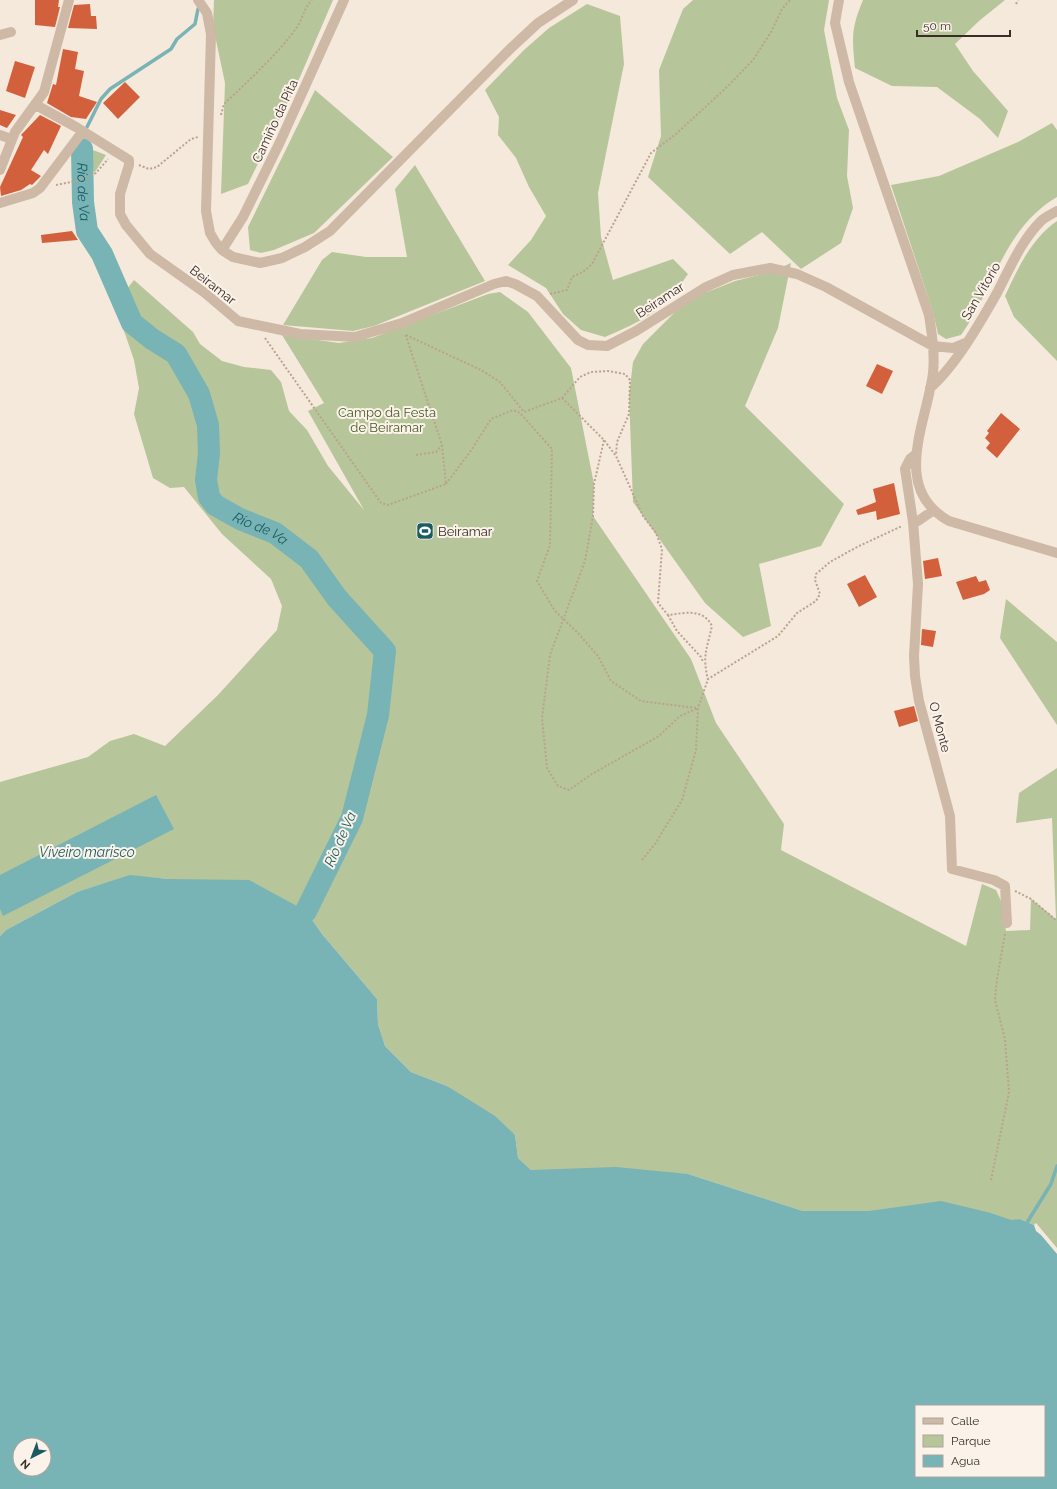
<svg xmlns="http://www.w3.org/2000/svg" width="1057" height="1489" viewBox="0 0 1057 1489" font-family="Raleway,sans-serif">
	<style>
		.green { fill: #b7c59a }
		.water { fill: #78b3b5; fill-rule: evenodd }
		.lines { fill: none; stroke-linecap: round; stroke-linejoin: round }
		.stream { stroke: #78b3b5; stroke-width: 3.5 }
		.river { stroke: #78b3b5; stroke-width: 22 }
		.building { fill: #d2603c }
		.path { stroke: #baa290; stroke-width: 2; stroke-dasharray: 2 2; stroke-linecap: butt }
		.minor { stroke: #ceb8a6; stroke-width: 10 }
		.labels { text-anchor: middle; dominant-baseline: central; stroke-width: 4; stroke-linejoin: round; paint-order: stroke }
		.street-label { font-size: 13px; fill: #3a2d28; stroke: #fbf3e9 }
		.park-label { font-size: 13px; fill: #495b29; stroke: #fbf3e9 }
		.poi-label { font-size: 13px; fill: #3a2d28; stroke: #fbf3e9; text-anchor: start }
		.water-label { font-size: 14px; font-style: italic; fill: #195b60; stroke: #fbf3e9 }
	</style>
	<rect width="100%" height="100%" fill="#f5e9dc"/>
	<path class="green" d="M 214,0 L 333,0 L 300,77 L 248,184 L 221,194 L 225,83 L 213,26 Z
		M 693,0 L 829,0 L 824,30 L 837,98 L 849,130 L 847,176 L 853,208 L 841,243 L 801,269 L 762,232 L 730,254 L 648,177 L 661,136 L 659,70 L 683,9 Z
		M 863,0 L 1005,0 L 979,21 L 955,44 L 973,71 L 1008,111 L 998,138 L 980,119 L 937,87 L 892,86 L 855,68 C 852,37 851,29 863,0 Z
		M 587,4 L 620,16 L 624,64 L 598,193 L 601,237 L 613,280 L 673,259 L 688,274 C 662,312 646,319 605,337 L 581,330 L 563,314 L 546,288 L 508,265 L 531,240 L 546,216 L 529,187 L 516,158 L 498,135 L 499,117 L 485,90 L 524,50 L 549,28 Z
		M 315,90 L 393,157 L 314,233 L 274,250 L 261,253 L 250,250 L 248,227 Z
		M 1052,123 L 1057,130 L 1057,197 C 1004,228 994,289 961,335 L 946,339 L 938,334 L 933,312 L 891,185 L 939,176 L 1018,142 Z
		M 93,150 L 106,155 L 95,172 L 89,169 Z
		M 415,165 L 485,281 L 374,326 L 353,331 L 283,325 L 322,260 L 332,252 L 366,257 L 407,257 L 395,189 Z
		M 1057,221 L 1057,361 L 1014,317 L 1005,296 C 1018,268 1031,239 1057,221 Z
		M 791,263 L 778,328 L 745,406 L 844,504 L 821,546 L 759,564 L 771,626 L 743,637 L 705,603 L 633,502 L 629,395 L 633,362 L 643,344 L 687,300 L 735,281 L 771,272 Z
		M 134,280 L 193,332 L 200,344 L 222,361 L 244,367 L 271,370 L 281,382 L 289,411 L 307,430 L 328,466 L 364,510 L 308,411 L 324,403 L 282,335 L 339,343 L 372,338 L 488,294 L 500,292 L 528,312 L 571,368 L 594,484 L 593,516 L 691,659 L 716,723 L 784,824 L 781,850 L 966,946 L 982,884 L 996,890 L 1001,901 L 1006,931 L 1030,930 L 1031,899 L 1056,919 L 1052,818 L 1016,823 L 1019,793 L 1057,768 L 1057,1248 L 1036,1223 L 1034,1225 L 1020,1219 L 1011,1221 L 991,1213 L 803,1211 L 688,1174 L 531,1170 L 518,1158 L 515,1135 L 447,1086 L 411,1072 L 385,1046 L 378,1024 L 377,999 L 322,934 L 306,911 L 168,879 L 130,876 L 77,892 L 6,930 L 0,936 L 0,782 L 88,757 L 110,741 L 134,734 L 165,746 L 218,695 L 277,630 L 282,606 L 271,579 L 222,534 L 184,487 L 170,488 L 153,478 L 134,414 L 139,388 L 134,360 L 122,325 L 119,304 L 127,289 Z
		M 1006,599 L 1057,642 L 1057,725 L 1000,638 Z"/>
	<path class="water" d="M 156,795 L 174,829 L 3,916 L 0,909 L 0,875 Z
		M 130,875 L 168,879 L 249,880 L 306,911 L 322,934 L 377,999 L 378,1024 L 385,1046 L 411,1072 L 447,1086 L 495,1116 L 515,1135 L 518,1158 L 531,1170 L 616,1167 L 688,1174 L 803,1211 L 869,1211 L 941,1201 L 991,1213 L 1011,1220 L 1020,1219 L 1034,1225 L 1036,1231 L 1041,1235 L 1057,1254 L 1057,1489 L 0,1489 L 0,936 L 6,930 L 77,892 ZM 916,1406 L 1044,1406 L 1044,1476 L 916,1476 ZM 20,1445 L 44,1445 L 44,1469 L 20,1469 Z"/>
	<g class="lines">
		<path class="stream" d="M 87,127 L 101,99 L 110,89 L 171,49 L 177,39 L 195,24 L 198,9
			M 1028,1221 L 1051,1184 L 1057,1166"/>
		<path class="river" id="s1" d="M 82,149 L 83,202 L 87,231 L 102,254 L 132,323 L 152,339 L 176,354 L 199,394 L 208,425 L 209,453 L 206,480 L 209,497 L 215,505 L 240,519 L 275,533 L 309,559 L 337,598 L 385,651 L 378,715 L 352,818 L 306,911"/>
	</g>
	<path class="building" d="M 35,0 L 59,0 L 58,7 L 60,7 L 55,27 L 35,25 Z
		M 90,4 L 91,16 L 96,16 L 97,29 L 68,28 L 74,5 Z
		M 63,49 L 78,52 L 75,69 L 84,71 L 79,96 L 97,102 L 86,119 L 71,117 L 47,103 L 53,84 L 56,85 Z
		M 15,61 L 35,67 L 25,98 L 6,91 Z
		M 125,82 L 140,97 L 118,119 L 103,103 Z
		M 0,110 L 16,115 L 7,128 L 0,125 Z
		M 40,115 L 61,126 L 48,154 L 44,150 L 31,170 L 41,176 L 32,185 L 30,184 L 21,190 L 1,196 L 0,187 L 23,137 L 21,135 Z
		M 72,231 L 78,240 L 42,243 L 41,235 Z
		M 877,364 L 893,371 L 882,394 L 866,386 Z
		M 1001,413 L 1020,429 L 997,458 L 986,448 L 990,443 L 985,438 L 989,433 L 987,431 Z
		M 894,483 L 900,514 L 877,520 L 876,511 L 858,515 L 856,510 L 876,502 L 873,489 Z
		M 938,558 L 942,576 L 925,579 L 923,561 Z
		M 865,575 L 877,597 L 859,607 L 847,584 Z
		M 976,576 L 979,582 L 986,580 L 990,590 L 984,594 L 963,600 L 956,582 Z
		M 922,629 L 936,631 L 933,647 L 921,645 Z
		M 914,706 L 918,721 L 899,727 L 894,711 Z"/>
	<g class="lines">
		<path class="path" d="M 1016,4 L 1018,0
			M 221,115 L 224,104 C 246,83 281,51 297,27 C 303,18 304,8 312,0
			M 139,165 L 149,169 L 157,167 L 191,139 L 198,137
			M 56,185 L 76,181 L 96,173 L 108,159
			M 550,294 L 567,290 L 572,277 L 583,272 L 592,264 L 651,153 L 676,134 L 728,86 L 753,60 L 771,32 L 782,9 L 790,0
			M 406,335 L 481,370 L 500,382 L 524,412 L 562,398 L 580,377 L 591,372 L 608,371 L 625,374 L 630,380 L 629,414 L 617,442 L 616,455
			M 265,338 L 381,503 L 388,505 L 446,484 L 442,445 L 405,333
			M 562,398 L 604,440 L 616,456 L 643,516 L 656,533 L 662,549 L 658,603 L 668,615 C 685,613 703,608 712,626 C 707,649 702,655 708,680
			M 604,440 L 594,484 L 593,516 L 585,561 L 550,655 L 542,718 L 547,768 L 558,786 L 569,790 L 592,774 L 659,736 L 680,716 L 698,708
			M 416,455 L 436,452 L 442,445
			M 446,484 L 470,452 L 491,419 L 513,410 L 520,413 L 552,449 L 550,545 L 537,581 L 555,611 L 577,632 L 598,656 L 611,681 L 641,701 L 697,708
			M 668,615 L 677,631 L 701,657 L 703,662
			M 642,860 L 655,844 L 682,800 L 696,750 L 698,708 L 708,679 L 778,636 L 797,613 L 816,601 L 820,594 L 815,580 L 816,574 L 830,562 L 857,547 L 902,526
			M 1015,891 L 1031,899 L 1057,921
			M 991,1180 L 1009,1092 L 1005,1039 L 995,1000 L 997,979 L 1005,934"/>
		<path class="minor" d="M 198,0 L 207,13 L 211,34 L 206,211 L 210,233 L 216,243 L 222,250 L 233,257 L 260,263 L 282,258 L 305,247 L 330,231 L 511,48 L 538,23 L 573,0
			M 839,0 L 835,23 L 849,82 L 929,315 C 932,335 935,354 933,373 C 927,422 890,488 949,521 L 1057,553
			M 0,35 L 11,32
			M 36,105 L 76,127 L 129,160 L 129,165 L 120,194 L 120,214 L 126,225 L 150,254 L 205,293 L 238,321 L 300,334 L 355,337 L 402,323 L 494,284 L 506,281 L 515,284 L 537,296 L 578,340 L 588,345 L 607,346 L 636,331 L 706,287 L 733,275 L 770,268 L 797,274 L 826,287 L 933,346 L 953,348 L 965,343
			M 0,135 L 11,139
			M 0,170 L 15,132 L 44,92 L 69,0
			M 0,203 L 33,193 L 40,188 L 83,131
			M 222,250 L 243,217 L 280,142 L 344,0
			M 930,388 C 956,365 980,323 997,293 C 1010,268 1021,241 1041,221 C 1045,217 1052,214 1057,211
			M 915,455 L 910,459 L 905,469 L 913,522 L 918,584 L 914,656 L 915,676 L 919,701 L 950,816 L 952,869 L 994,880 L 1005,886 L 1007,923
			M 913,522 L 918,521 L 934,510"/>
	</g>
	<defs>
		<symbol id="stadium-square" viewBox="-11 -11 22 22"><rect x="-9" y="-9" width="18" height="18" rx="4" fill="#195b60" stroke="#fbf3e9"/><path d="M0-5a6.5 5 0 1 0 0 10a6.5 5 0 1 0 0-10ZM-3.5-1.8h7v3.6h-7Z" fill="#fff"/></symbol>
	</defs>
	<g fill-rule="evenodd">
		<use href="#stadium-square" x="415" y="521" width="20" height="20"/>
	</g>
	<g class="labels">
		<g class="street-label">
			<text transform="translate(275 121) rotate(-65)">Camiño da Pita</text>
			<text transform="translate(213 285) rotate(38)">Beiramar</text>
			<text transform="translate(981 291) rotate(-60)">San Vitorio</text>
			<text transform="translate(660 300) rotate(-33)">Beiramar</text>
			<text transform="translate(940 727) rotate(75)">O Monte</text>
		</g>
		<g class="park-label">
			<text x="387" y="412">Campo da Festa<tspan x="387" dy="15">de Beiramar</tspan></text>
		</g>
		<g class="poi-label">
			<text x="438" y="531">Beiramar</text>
		</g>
		<g class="water-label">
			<text stroke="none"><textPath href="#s1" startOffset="43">Río de Va</textPath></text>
			<text stroke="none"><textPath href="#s1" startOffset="451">Río de Va</textPath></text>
			<text transform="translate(340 839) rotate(-66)">Río de Va</text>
			<text x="87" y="852">Viveiro marisco</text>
		</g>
	</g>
	<rect x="915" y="1405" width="130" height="72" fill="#fbf3e9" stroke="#aea49c"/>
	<rect x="923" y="1418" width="20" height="6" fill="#ceb8a6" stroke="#aea49c"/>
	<text x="951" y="1425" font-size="12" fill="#3a2d28">Calle</text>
	<rect x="923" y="1435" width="20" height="12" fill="#b7c59a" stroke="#aea49c"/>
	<text x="951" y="1445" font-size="12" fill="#3a2d28">Parque</text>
	<rect x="923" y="1455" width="20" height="12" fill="#78b3b5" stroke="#aea49c"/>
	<text x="951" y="1465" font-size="12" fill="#3a2d28">Agua</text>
	<g transform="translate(32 1457) rotate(222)"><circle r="19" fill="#fbf3e9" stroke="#aea49c"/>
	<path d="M0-3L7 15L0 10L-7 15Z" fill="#195b60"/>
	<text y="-6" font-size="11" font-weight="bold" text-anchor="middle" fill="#3a2d28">N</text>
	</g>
	<path d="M917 30v6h93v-6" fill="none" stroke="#3a2d28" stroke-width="2"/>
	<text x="923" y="30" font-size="12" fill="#3a2d28" stroke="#fbf3e9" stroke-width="3" paint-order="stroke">50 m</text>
</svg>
